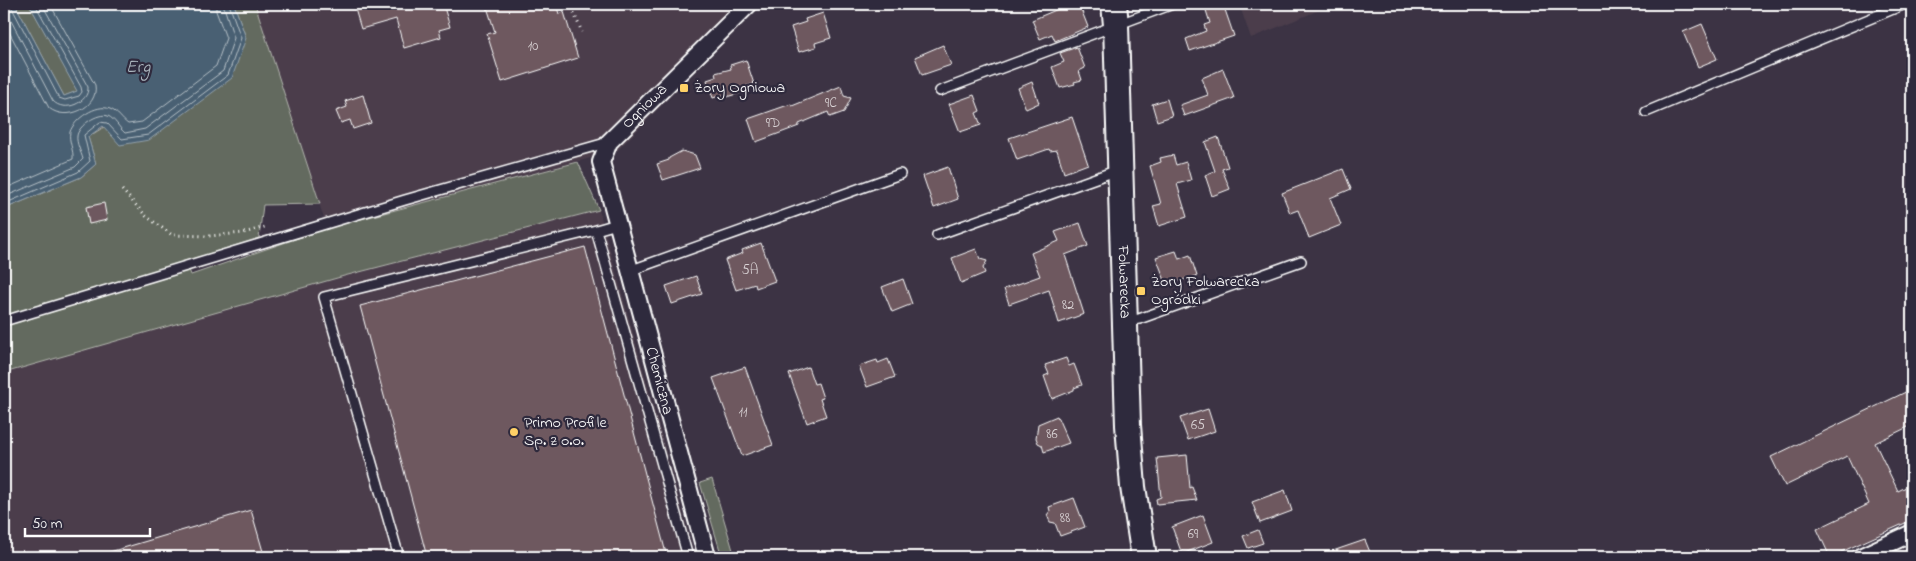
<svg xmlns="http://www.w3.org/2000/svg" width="1916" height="561" viewBox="0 0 1916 561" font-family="'Indie Flower',sans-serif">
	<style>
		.built { fill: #4b3e4c }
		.green { fill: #646b5e; stroke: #b2b5ae }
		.water { fill: #496173; stroke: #92a0ab }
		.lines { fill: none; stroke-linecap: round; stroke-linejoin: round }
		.shore { stroke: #b6c0c7; stroke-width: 1 }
		.building { fill: #6e585e; stroke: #fff }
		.lane-casing { stroke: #fff; stroke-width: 12 }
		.street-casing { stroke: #fff; stroke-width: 20 }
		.secondary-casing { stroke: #fff; stroke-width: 28 }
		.path { stroke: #fff; stroke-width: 3; stroke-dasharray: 1 4; stroke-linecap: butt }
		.lane { stroke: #2f2a3d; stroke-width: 9 }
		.street { stroke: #2f2a3d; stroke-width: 16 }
		.secondary { stroke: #2f2a3d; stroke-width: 24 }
		.poi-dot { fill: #ffd166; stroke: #2f2a3d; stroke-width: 2 }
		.labels { text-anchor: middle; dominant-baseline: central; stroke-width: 4.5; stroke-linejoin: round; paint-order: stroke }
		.number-label { font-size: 14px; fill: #dbd5d7 }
		.poi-label { font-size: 16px; fill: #fff; stroke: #2f2a3d; text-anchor: start }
		.street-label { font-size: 16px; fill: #fff; stroke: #2f2a3d }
		.water-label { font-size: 18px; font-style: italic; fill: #adb8c0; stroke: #2f2a3d }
	</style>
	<rect width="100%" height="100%" fill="#3c3344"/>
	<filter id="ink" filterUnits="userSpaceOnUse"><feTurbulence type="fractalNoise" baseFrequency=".02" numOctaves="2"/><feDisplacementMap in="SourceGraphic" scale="10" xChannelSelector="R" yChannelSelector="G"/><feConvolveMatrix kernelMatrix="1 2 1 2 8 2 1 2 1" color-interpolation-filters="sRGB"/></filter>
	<g filter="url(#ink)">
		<path class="built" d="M 255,4 L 744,4 L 748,10 L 743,21 L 617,151 L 327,228 Z
			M 1239,4 L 1334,4 L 1251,38 Z
			M 599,210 L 695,557 L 4,557 L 4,373 L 284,291 Z"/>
		<path class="green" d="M 15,4 L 29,4 L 78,91 L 64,96 Z
			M 234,4 L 255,4 L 320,204 L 263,205 L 259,238 L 186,261 L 191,275 L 327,228 L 578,162 L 599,210 L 344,276 L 4,373 L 4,209 L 81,177 L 96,164 L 88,137 L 246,38 Z
			M 712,479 L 735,557 L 722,557 L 700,483 Z"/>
		<path class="water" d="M 4,4 L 15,4 L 64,96 L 77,91 L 29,4 L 234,4 L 246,38 L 232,78 L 149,140 L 120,145 L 103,126 L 88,137 L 96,164 L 81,177 L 4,209 Z"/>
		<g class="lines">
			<path class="shore" d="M 5,4 L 6,11 L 53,101 C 64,113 89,103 88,87 L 42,4
				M 11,4 L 12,8 L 59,98 L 65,100 L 79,96 L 82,92 L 81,87 L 35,4
				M 4,22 L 49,108 C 66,122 99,108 95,85 L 50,4
				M 4,189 L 73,159 C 74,150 68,141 70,132 C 74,119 97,103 110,109 C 118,112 122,120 128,124 L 142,122 L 216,66 L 226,38 L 216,11 L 216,4
				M 4,197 L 75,167 L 83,159 C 81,152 76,143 77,136 C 78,126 98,112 108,116 C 115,119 119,128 125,133 L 145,129 L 223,71 L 234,38 L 223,4
				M 4,204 L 78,172 L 90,161 L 84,135 L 100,122 L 107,123 L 122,139 L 148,135 L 228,75 L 241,38 L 229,4"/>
		</g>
		<path class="building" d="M 369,4 L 443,4 L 450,27 L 439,30 L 441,37 L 404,48 L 396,19 L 361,29 L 355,9 Z
			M 486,4 L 556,4 L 559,14 L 564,12 L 578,58 L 502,82 L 487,34 L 495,32 Z
			M 1070,4 L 1079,4 L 1088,27 L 1055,41 L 1052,34 L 1040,39 L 1032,20 Z
			M 1204,4 L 1223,4 L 1234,36 L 1190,51 L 1186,39 L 1206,31 L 1204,25 L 1210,23 Z
			M 823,13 L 831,38 L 815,43 L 816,47 L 799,52 L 791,27 L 806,22 L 805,19 Z
			M 1702,24 L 1717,59 L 1698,67 L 1683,32 Z
			M 943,45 L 951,65 L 922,75 L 915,57 Z
			M 1077,47 L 1085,68 L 1079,71 L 1082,80 L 1074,82 L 1075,84 L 1060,88 L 1052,67 L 1064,62 L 1060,53 Z
			M 746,60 L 754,84 L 738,89 L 740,93 L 723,98 L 722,95 L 713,98 L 707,80 L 716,77 L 715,73 L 731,69 L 730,65 Z
			M 1223,69 L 1234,98 L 1184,116 L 1180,105 L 1208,95 L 1202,78 Z
			M 1032,82 L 1039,103 L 1026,109 L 1018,88 Z
			M 841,86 L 844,96 L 851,98 L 844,112 L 830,117 L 828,112 L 799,124 L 799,126 L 756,142 L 748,119 L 791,104 L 792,106 Z
			M 363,95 L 371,123 L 353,129 L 350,120 L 341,123 L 336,111 L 347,107 L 345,101 Z
			M 974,95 L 980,111 L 976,113 L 981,125 L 960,132 L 949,104 Z
			M 1167,99 L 1172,116 L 1157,121 L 1152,104 Z
			M 1072,117 L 1088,164 L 1064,173 L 1057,150 L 1050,151 L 1049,149 L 1017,160 L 1009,138 Z
			M 1218,137 L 1228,167 L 1222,169 L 1230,189 L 1212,196 L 1205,175 L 1215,171 L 1205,142 Z
			M 682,151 L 695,155 L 700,168 L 663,180 L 657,164 L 669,160 L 669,158 Z
			M 1173,155 L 1176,165 L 1186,162 L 1191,180 L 1177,184 L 1187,217 L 1159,226 L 1153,206 L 1161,204 L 1150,166 L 1161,162 L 1160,158 Z
			M 948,167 L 958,199 L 934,208 L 923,176 Z
			M 1343,169 L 1351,189 L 1330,198 L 1341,225 L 1309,238 L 1298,210 L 1290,213 L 1282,193 Z
			M 104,203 L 107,220 L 89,224 L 86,207 Z
			M 1080,223 L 1088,246 L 1065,255 L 1084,314 L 1059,323 L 1049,290 L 1009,304 L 1004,289 L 1040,276 L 1031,253 L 1059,241 L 1055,232 Z
			M 761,243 L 775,281 L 756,288 L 755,284 L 736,290 L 725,260 L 743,253 L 742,250 Z
			M 585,247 L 667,557 L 427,557 L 360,306 Z
			M 976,249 L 980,259 L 987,261 L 983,268 L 985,273 L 961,283 L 952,258 Z
			M 1176,251 L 1179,259 L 1190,255 L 1197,276 L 1171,283 L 1166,283 L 1156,257 Z
			M 696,276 L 702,294 L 672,304 L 666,286 Z
			M 903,279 L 912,304 L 892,312 L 882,287 Z
			M 1066,358 L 1069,366 L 1074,364 L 1082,385 L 1074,388 L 1074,390 L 1052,399 L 1044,376 L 1049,374 L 1045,365 Z
			M 888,359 L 895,377 L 867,387 L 859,366 L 877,360 L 878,363 Z
			M 745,367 L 773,445 L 742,456 L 713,378 Z
			M 808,367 L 814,384 L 818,383 L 823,398 L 820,399 L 826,416 L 807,423 L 789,374 Z
			M 1912,389 L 1912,425 L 1875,443 L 1898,491 L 1912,484 L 1912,520 L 1830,557 L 1817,529 L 1869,504 L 1847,456 L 1785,486 L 1771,457 Z
			M 1208,409 L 1215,431 L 1188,440 L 1180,418 Z
			M 1057,416 L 1069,443 L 1044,452 L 1042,445 L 1038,443 L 1036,438 L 1038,424 Z
			M 1187,455 L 1190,488 L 1192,487 L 1197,500 L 1157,504 L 1156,499 L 1161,497 L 1157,458 Z
			M 1285,490 L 1292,511 L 1260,523 L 1252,502 Z
			M 1074,498 L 1085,527 L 1060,536 L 1055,523 L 1050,522 L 1047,515 L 1050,511 L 1049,507 Z
			M 251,510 L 264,555 L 256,557 L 104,557 L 103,554 Z
			M 1203,515 L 1213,542 L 1182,554 L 1172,527 Z
			M 1258,530 L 1263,543 L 1248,548 L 1243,536 Z
			M 1365,540 L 1372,557 L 1321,557 L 1321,555 Z"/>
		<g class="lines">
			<defs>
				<path id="lane" d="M 940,91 L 1173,4
					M 1646,112 L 1905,4
					M 596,230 L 617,224
					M 937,235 L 1118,170
					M 629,271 L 900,174
					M 4,321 L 405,200 L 609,142
					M 1126,321 L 1139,319 L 1301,261
					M 399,557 L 324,297 L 596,230 L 688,557"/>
				<g id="street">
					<path id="s1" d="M 707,557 L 601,162 L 609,142 L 749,4"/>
					<path d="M 1860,557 L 1912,533"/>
				</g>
				<g id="secondary">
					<path id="s2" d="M 1114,4 L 1116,25 L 1128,425 L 1133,487 L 1144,557"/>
				</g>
			</defs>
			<use href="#lane" class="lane-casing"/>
			<use href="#street" class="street-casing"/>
			<use href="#secondary" class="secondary-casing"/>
			<path class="path" d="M 570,4 L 582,32
				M 122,190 L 146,216 L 172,235 L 209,236 L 244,233 L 265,227"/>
			<use href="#lane" class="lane"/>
			<use href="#street" class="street"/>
			<use href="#secondary" class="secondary"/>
		</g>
	</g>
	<g class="poi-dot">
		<rect x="679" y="83" width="10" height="10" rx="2.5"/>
		<rect x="1136" y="286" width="10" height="10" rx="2.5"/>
		<circle cx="514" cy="432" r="5"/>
	</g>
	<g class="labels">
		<g class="number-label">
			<text x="533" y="46">10</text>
			<text x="831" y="103">9C</text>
			<text x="773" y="123">9D</text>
			<text x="750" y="270">5A</text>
			<text x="1068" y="305">82</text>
			<text x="743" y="412">11</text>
			<text x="1198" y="425">65</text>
			<text x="1052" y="434">86</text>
			<text x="1065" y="518">88</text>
			<text x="1193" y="534">69</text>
		</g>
		<g class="poi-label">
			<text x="694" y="88">Żory Ogniowa</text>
			<text x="1151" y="282">Żory Folwarecka<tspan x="1151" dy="18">Ogródki</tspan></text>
			<text x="524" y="423">Primo Profile<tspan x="524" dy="18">Sp. z o.o.</tspan></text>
		</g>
		<g class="street-label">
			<text stroke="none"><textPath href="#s1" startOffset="481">Ogniowa</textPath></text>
			<text stroke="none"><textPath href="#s2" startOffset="278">Folwarecka</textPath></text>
			<text transform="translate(659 381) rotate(75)">Chemiczna</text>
		</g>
		<g class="water-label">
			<text x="138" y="68">Erg</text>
		</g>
	</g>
	<rect width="1916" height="561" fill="none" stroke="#2f2a3d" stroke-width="20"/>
	<rect x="10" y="10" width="1896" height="541" fill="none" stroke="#fff" stroke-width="2" filter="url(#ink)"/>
	<path d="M25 528v8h125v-8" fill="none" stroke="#ffffff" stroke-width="2.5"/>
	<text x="32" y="528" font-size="15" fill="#ffffff" stroke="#2f2a3d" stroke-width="4" paint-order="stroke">50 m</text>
</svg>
